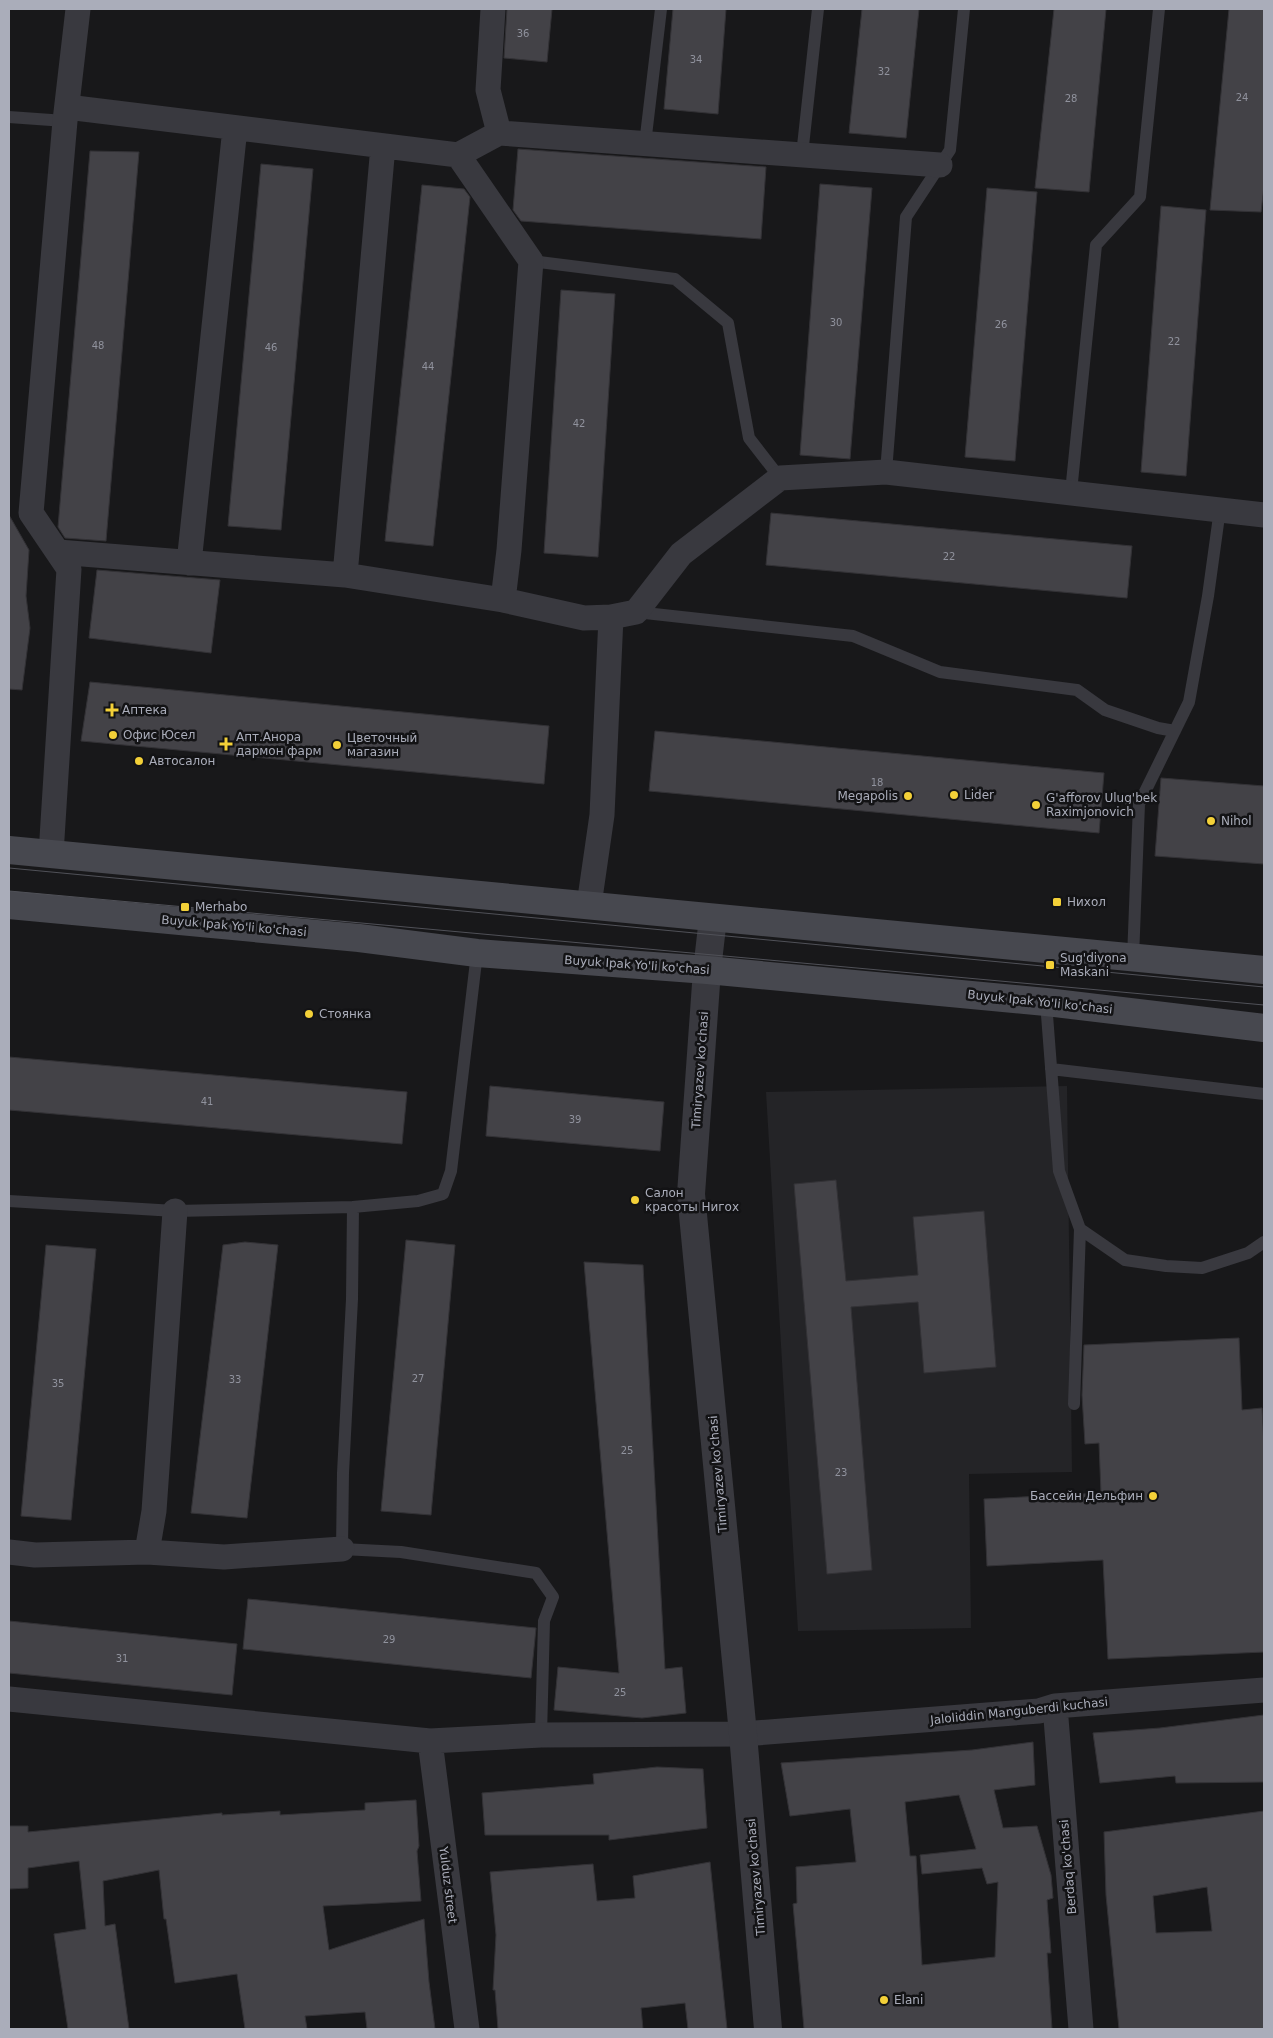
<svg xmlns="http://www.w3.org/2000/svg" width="1273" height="2038" viewBox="0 0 1273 2038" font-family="'DejaVu Sans',sans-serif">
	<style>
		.built { fill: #242427 }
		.building { fill: #434247; stroke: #333236; fill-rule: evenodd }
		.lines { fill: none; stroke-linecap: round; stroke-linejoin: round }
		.service { stroke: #39393f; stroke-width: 12 }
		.minor { stroke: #39393f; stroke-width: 25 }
		.tertiary { stroke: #39393f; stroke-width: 28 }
		.secondary { stroke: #47484f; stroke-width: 28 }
		.tram { stroke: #505158; stroke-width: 1 }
		.poi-dot { fill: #f3d038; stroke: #131315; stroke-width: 2 }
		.labels { text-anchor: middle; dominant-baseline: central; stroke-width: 5; stroke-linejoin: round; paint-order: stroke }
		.number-label { font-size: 10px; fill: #90929d }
		.poi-label { font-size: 12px; fill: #aaadba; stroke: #131315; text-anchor: start }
		.street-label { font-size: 12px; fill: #aaadba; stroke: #131315 }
	</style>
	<rect width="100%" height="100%" fill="#18181a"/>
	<path class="built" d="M 1067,1086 L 1072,1472 L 969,1474 L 971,1628 L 798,1631 L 766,1092 Z"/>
	<path class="building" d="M 507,9 L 552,9 L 547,62 L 504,58 Z
		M 673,9 L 726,9 L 718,114 L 664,109 Z
		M 862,9 L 919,9 L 906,138 L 849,133 Z
		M 1054,9 L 1106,9 L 1089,192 L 1035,188 Z
		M 1229,9 L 1264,9 L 1264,186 L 1261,212 L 1210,210 Z
		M 518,149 L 766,167 L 761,239 L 521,221 L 513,210 Z
		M 90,151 L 139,152 L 106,541 L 65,538 L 58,527 Z
		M 261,164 L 313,169 L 281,530 L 228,526 Z
		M 820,184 L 872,188 L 850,459 L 800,455 Z
		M 422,185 L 464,189 L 470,197 L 433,546 L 385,541 Z
		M 987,188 L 1037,192 L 1015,461 L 965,457 Z
		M 1161,206 L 1206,210 L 1186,476 L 1141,472 Z
		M 561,290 L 615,294 L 598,557 L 544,553 Z
		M 771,513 L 1132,546 L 1127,598 L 766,565 Z
		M 9,515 L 29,550 L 26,596 L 30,628 L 22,690 L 9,689 Z
		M 97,570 L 220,580 L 211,653 L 89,638 Z
		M 90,682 L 549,726 L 544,784 L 81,741 Z
		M 655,731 L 1104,773 L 1099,833 L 649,791 Z
		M 1161,778 L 1264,786 L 1264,864 L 1155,856 Z
		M 9,1057 L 407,1092 L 402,1144 L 9,1110 Z
		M 490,1086 L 664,1102 L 660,1151 L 486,1136 Z
		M 836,1180 L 846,1281 L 918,1275 L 913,1217 L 984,1211 L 996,1367 L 924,1373 L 918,1302 L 851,1307 L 872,1570 L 827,1574 L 794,1184 Z
		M 406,1240 L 455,1245 L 431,1515 L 381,1511 Z
		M 245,1242 L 278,1245 L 247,1518 L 191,1513 L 223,1245 Z
		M 46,1245 L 96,1249 L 71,1520 L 21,1516 Z
		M 584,1262 L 643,1265 L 665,1669 L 682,1667 L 686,1713 L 642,1718 L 554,1710 L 558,1667 L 619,1673 Z
		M 1239,1338 L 1242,1410 L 1262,1408 L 1264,1445 L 1264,1652 L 1108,1659 L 1103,1560 L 987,1566 L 984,1499 L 1101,1493 L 1099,1443 L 1085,1444 L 1082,1395 L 1084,1345 Z
		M 248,1599 L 536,1628 L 531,1678 L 243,1649 Z
		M 9,1621 L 237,1644 L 232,1695 L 9,1673 Z
		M 1264,1715 L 1264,1782 L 1176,1783 L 1175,1776 L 1100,1783 L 1093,1733 L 1160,1728 Z
		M 1033,1742 L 1035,1785 L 994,1790 L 1003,1828 L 1037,1826 L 1051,1875 L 1053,1898 L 1047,1900 L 1051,1953 L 1047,1953 L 1052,2029 L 804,2029 L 793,1904 L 797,1903 L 796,1867 L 856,1862 L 850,1809 L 790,1816 L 781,1763 L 972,1750 ZM 959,1795 L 976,1849 L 920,1855 L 922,1874 L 982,1868 L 987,1884 L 998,1882 L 995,1957 L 922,1965 L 916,1856 L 910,1856 L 905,1802 Z
		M 657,1767 L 703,1769 L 707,1828 L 609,1840 L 609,1835 L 485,1835 L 482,1793 L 594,1784 L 593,1774 Z
		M 416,1800 L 419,1846 L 417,1851 L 421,1901 L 323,1906 L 329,1950 L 424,1919 L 429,1982 L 435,2029 L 367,2029 L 365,2012 L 305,2016 L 307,2029 L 245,2029 L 237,1974 L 175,1983 L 166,1919 L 164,1919 L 159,1870 L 103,1881 L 105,1926 L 115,1924 L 129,2029 L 68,2029 L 54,1934 L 86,1929 L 79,1861 L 28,1868 L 28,1888 L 9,1889 L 9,1826 L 28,1826 L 28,1832 L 222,1813 L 222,1815 L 280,1811 L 280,1815 L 365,1810 L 365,1803 Z
		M 1264,1811 L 1264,2029 L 1119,2029 L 1106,1895 L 1104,1832 ZM 1207,1887 L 1212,1931 L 1156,1933 L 1153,1896 Z
		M 710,1862 L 727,2029 L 688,2029 L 685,2003 L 641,2008 L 643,2029 L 498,2029 L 495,1990 L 493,1990 L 496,1935 L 490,1872 L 593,1864 L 597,1901 L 635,1898 L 633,1876 Z"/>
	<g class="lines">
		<path class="service" d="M 9,117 L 65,121
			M 645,144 L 661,9
			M 802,155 L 818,9
			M 531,261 L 675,279 L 728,323 L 749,438 L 780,478
			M 886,472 L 906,217 L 950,150 L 964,9
			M 1071,492 L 1096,245 L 1140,197 L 1159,9
			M 636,612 L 853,636 L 940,672 L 1077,690 L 1105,710 L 1158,728 L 1175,731
			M 1133,958 L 1139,804 L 1189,702 L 1208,596 L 1220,509
			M 1046,1002 L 1059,1171 L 1080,1229 L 1125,1260 L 1166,1266 L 1202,1268 L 1248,1253 L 1264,1242
			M 1051,1069 L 1264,1094
			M 9,1201 L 175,1211 L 353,1207 L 352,1299 L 343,1473 L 342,1549 L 401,1552 L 536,1573 L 553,1597 L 544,1621 L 541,1735
			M 353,1207 L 418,1201 L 443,1194 L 451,1171 L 477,953
			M 1074,1404 L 1080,1229"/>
		<path class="minor" d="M 493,9 L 488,90 L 499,133
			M 67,107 L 458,155 L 499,133 L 940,165
			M 458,155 L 531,261 L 509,550 L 503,600 L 584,618 L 611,617 L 636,612 L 681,554 L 780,478 L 886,472 L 1264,515
			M 58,552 L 345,575 L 503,600
			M 189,563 L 235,128
			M 345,575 L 383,146
			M 51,854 L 69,569 L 31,513 L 65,121 L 78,9
			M 589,905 L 602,815 L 611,617
			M 175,1211 L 154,1511 L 147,1552 L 224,1557 L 342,1549
			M 9,1552 L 35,1555 L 147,1552
			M 9,1699 L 430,1741 L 541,1735 L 743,1734 L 1039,1711 L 1055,1706 L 1264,1690
			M 1055,1706 L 1081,2029
			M 430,1741 L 467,2029"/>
		<path class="tertiary" d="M 713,918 L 707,970 L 691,1194 L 743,1734 L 768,2029"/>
		<path class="secondary" d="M 9,850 L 1264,970
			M 9,905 L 359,938 L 477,953 L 707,970 L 1046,1002 L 1264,1028"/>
		<path class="tram" d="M 9,868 L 1264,987
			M 9,891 L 1264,1005"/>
	</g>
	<g class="poi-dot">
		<path d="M109.5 702.5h5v5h5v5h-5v5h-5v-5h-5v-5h5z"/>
		<circle cx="113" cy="735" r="5"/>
		<path d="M223.5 736.5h5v5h5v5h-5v5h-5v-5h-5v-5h5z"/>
		<circle cx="337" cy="745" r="5"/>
		<circle cx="139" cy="761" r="5"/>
		<circle cx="954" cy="795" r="5"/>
		<circle cx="908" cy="796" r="5"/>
		<circle cx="1036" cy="805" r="5"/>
		<circle cx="1211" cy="821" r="5"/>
		<rect x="1052" y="897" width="10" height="10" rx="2.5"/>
		<rect x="180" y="902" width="10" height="10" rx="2.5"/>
		<rect x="1045" y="960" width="10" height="10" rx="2.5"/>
		<circle cx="309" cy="1014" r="5"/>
		<circle cx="635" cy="1200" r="5"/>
		<circle cx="1153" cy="1496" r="5"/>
		<circle cx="884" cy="2000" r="5"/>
	</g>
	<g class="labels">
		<g class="number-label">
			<text x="523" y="33">36</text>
			<text x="696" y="59">34</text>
			<text x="884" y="71">32</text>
			<text x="1242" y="97">24</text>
			<text x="1071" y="98">28</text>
			<text x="836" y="322">30</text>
			<text x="1001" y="324">26</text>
			<text x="1174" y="341">22</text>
			<text x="98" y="345">48</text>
			<text x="271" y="347">46</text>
			<text x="428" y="366">44</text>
			<text x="579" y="423">42</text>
			<text x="949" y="556">22</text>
			<text x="877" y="782">18</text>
			<text x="207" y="1101">41</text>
			<text x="575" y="1119">39</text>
			<text x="418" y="1378">27</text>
			<text x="235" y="1379">33</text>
			<text x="58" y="1383">35</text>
			<text x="627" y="1450">25</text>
			<text x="841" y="1472">23</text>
			<text x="389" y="1639">29</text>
			<text x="122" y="1658">31</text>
			<text x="620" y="1692">25</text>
		</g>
		<g class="poi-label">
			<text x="122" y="710">Аптека</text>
			<text x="123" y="735">Офис Юсел</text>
			<text x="236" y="737">Апт.Анора<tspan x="236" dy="14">дармон фарм</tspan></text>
			<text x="347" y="738">Цветочный<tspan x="347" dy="14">магазин</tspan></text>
			<text x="149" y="761">Автосалон</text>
			<text x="964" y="795">Lider</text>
			<text x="898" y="796" text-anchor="end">Megapolis</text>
			<text x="1046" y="798">G'afforov Ulug'bek<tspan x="1046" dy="14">Raximjonovich</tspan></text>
			<text x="1221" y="821">Nihol</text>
			<text x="1067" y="902">Нихол</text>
			<text x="195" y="907">Merhabo</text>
			<text x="1060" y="958">Sug'diyona<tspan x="1060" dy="14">Maskani</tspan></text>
			<text x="319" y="1014">Стоянка</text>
			<text x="645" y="1193">Салон<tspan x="645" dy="14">красоты Нигох</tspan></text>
			<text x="1143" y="1496" text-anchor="end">Бассейн Дельфин</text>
			<text x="894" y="2000">Elani</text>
		</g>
		<g class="street-label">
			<text transform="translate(234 926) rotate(5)">Buyuk Ipak Yo'li ko'chasi</text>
			<text transform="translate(637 965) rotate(4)">Buyuk Ipak Yo'li ko'chasi</text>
			<text transform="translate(1040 1002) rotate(6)">Buyuk Ipak Yo'li ko'chasi</text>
			<text transform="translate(700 1070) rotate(-86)">Timiryazev ko'chasi</text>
			<text transform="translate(718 1474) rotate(-95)">Timiryazev ko'chasi</text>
			<text transform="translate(1019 1711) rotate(-6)">Jaloliddin Manguberdi kuchasi</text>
			<text transform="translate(1068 1867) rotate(-95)">Berdaq ko'chasi</text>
			<text transform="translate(756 1877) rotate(-95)">Timiryazev ko'chasi</text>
			<text transform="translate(448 1885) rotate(83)">Yulduz street</text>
		</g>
	</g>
	<rect width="1273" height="2038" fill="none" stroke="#aaadba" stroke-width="20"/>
</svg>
